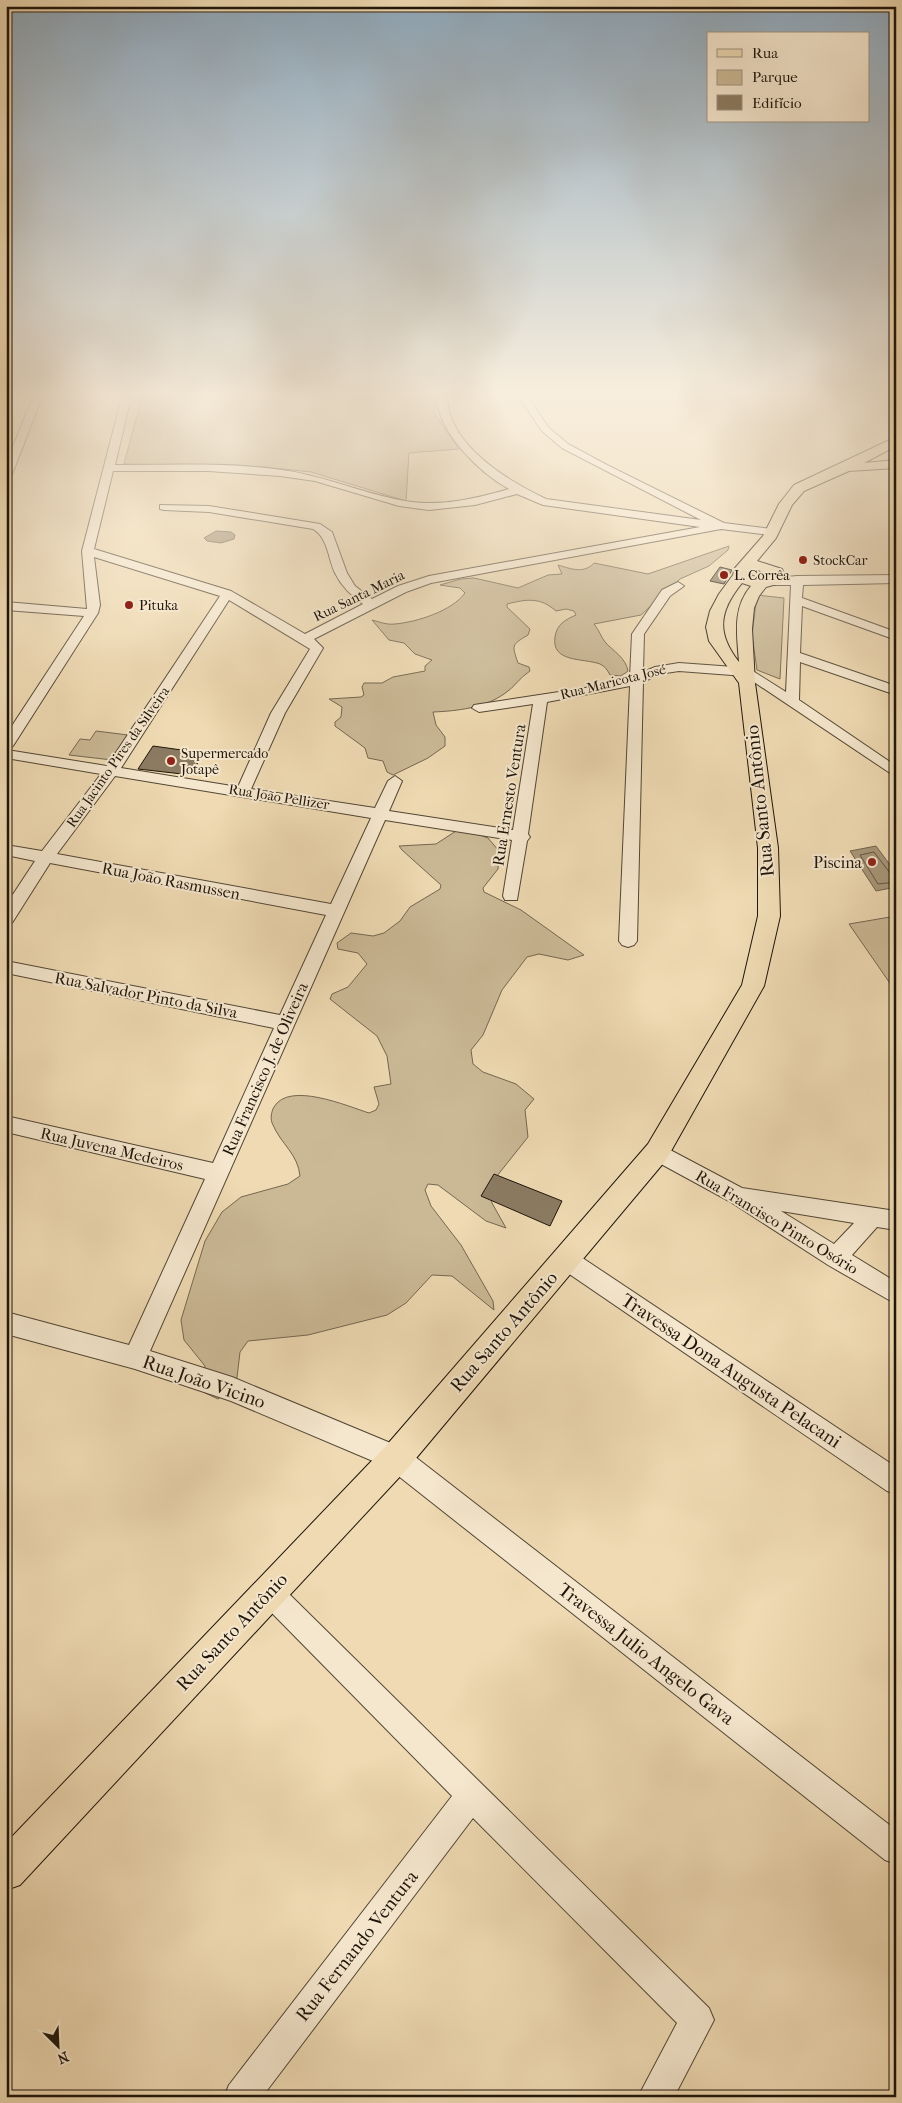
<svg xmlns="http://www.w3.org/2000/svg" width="902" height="2103" viewBox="0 0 902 2103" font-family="'IM FELL French Canon',serif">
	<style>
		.green { fill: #cbb996; stroke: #746750 }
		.water { fill: #a8977a; stroke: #71634d }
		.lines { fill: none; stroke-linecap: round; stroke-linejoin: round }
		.shore { stroke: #635642; stroke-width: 1 }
		.building { fill: #8b7b62; stroke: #1e150a }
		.minor-casing { stroke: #524634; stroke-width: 2 }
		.major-casing { stroke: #1e150a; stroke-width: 2 }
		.minor { fill: #f5e7ce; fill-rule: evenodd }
		.major { fill: #efdab3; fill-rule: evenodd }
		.poi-dot { fill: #8f2418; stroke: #f5e7ce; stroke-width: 2 }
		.labels { text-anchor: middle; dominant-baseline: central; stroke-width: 4; stroke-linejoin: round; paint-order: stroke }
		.far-poi-label { font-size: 14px; fill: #1e150a; stroke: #f5e7ce; text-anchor: start }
		.far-street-label { font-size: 14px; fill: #1e150a; stroke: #f5e7ce }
		.street-label { font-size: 16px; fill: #1e150a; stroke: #f5e7ce }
		.poi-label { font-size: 16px; fill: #1e150a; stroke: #f5e7ce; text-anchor: end }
		.near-street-label { font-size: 19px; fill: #1e150a; stroke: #f5e7ce }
	</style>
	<rect width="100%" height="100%" fill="#efdab3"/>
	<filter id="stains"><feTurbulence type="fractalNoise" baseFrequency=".004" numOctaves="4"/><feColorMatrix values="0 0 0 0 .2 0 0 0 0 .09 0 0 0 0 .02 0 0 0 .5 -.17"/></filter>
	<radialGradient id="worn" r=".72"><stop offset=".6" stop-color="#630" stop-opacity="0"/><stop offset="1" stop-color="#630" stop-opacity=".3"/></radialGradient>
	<path class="green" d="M 142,397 L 436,397 L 434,413 L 459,449 L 409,453 L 406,501 L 311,472 L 264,467 L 124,464 Z
		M 729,546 L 728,550 L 709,566 L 680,579 L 641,615 L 594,624 C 599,630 601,637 605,642 C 613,651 626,658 628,671 L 621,676 L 610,675 C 608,671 605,666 600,664 C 584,658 551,663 555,637 C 557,624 565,620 576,615 L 574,611 L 566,609 L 556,611 C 540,597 527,599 507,604 L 507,607 L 530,629 L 528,635 C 511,645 512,645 518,663 L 529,667 L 530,671 C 520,677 514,688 504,694 C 484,708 457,711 433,712 L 436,725 L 445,737 L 445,746 L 428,758 L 393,775 L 387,772 L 383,761 L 368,758 L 365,748 L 335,726 L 335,722 L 341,717 L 342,707 L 329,699 L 361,697 L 364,695 L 362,687 L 364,683 L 382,683 L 393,677 L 425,671 L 425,666 L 432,660 L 415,654 L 404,643 L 389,640 L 372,620 C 380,622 387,625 395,624 C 417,622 452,611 465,593 L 460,588 L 440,585 L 461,579 L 474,578 L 518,588 L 548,575 L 562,574 L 558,565 C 571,569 584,574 594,563 L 648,574 Z
		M 757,595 L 784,598 L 780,679 L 757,670 L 752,635 Z
		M 96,731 L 128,735 L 112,760 L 69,755 L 80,739 L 90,740 Z
		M 463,829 L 488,838 L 499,851 L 498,869 L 483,888 L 484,892 L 521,910 L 584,955 L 568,960 L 539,954 L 527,957 L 502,990 L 483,1035 L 471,1050 L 473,1064 L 483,1072 L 516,1084 L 534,1099 L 525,1110 L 528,1137 L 489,1186 L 492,1203 L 506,1228 L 486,1221 L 438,1185 L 428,1184 L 425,1190 L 431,1206 L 461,1245 L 493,1301 L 494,1310 L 452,1276 L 432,1275 L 406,1303 L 387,1315 L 308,1335 L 248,1341 L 240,1352 L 236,1386 L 218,1399 L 203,1392 L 205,1366 L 184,1340 L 181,1320 L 205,1241 L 222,1212 L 241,1197 L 288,1184 L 300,1176 C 298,1154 281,1144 273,1125 C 270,1120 271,1112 274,1107 C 289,1081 347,1106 369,1113 L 376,1110 L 379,1104 L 374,1087 L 391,1084 L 387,1056 L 377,1036 L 330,999 L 332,994 L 348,987 L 367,964 L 358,953 L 338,949 L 337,943 L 351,933 L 373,936 L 384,933 L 400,921 L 410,907 L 440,889 L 441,885 L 402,850 L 399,846 L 436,844 L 456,831 Z
		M 896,916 L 896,992 L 849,924 Z"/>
	<path class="water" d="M 216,531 L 231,532 L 235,535 L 234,539 L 221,543 L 207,541 L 204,538 Z
		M 876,846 L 896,873 L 896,887 L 876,891 L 850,851 Z"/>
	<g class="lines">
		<path class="shore" d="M 896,875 L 890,873 L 874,852 L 860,855 L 878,884 L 896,882"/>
	</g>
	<path class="building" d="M 720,567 L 732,570 L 724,584 L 710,581 Z
		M 153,746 L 203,753 L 191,775 L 138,769 Z
		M 494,1174 L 562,1201 L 550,1226 L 481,1196 Z"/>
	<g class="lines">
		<defs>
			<path id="minor" d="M 33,397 L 42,397 L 11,477 L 6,480 L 6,464 Z
				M 122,397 L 131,397 L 115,465 C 171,465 227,462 282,470 C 327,476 368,496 412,502 C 444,506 478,498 509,489 C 480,473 438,433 437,397 L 447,397 C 448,445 508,481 546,499 L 701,520 L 562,448 L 542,431 L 519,397 L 528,397 L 548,427 L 568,444 L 607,465 L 724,523 L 771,529 L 777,532 L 771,535 L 721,529 L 431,583 L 406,592 L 314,639 L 323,648 L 285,713 L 251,789 L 375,808 L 388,781 L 395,776 L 402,781 L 389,811 L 513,830 L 533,704 L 479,712 L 472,708 L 474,705 L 585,688 L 630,678 L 632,634 L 662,590 L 678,582 L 684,586 L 670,596 L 644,634 L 643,672 L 655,667 L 679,663 L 748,668 L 786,692 L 791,585 L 766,585 L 766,579 L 797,576 L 896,575 L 896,583 L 803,585 L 802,598 L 896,632 L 896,640 L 802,606 L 800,653 L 896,686 L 896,695 L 800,662 L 799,700 L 896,766 L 896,777 L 745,676 L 679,671 L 659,674 L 643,682 L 637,941 L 634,945 L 628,947 L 622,945 L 619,941 L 630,686 L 547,702 L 528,834 L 530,837 L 527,841 L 517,900 L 505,900 L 503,896 L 512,840 L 385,820 L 150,1351 L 232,1377 L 405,1449 L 896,1830 L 896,1864 L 885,1860 L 387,1467 L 231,1401 L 135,1369 L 6,1334 L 6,1312 L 129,1345 L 205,1179 L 6,1132 L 6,1116 L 213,1163 L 274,1028 L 6,973 L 6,961 L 280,1015 L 326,915 L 50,863 L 12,923 L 6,925 L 6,905 L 35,861 L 6,855 L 6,845 L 42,851 L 101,774 L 6,758 L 6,735 L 84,616 L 6,610 L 6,602 L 87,609 L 82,551 ZM 113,471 L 208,471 L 280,476 L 315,481 L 399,506 L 429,510 L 475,505 L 517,494 L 543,505 L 700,527 L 429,576 L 398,586 L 372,599 L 355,586 L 347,573 L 332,532 L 320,524 L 209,506 L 160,505 L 160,509 L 164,510 L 209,512 L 313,529 C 328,538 328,558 335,573 C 342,587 351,595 363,604 L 305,634 L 231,591 L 94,549 ZM 94,557 L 220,596 L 107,766 L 7,750 L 13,746 L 98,613 L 100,605 ZM 229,600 L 310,649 L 271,713 L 238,787 L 121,768 ZM 115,776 L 371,818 L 331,904 L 57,854 Z
				M 657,1143 L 742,1188 L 896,1211 L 896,1230 L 877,1227 L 852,1255 L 896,1282 L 896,1304 L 828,1265 L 729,1201 L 650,1158 L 647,1152 L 650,1146 ZM 781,1211 L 854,1223 L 834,1244 Z
				M 567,1250 L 575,1253 L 896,1467 L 896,1494 L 887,1491 L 559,1267 L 556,1260 L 559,1253 Z
				M 270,1580 L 279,1584 L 709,2008 L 714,2020 L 674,2097 L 638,2097 L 677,2023 L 473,1818 L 262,2097 L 224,2097 L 229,2085 L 452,1796 L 261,1602 L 257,1593 L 261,1584 Z"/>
			<path id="major" d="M 896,437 L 896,446 L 864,463 L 896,460 L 896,468 L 849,471 L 804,491 L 792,505 L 776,538 L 757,561 L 782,569 L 785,576 L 781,583 L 766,587 L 759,596 L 754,608 L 752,629 L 755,683 L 778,848 L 780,916 L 764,986 L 666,1160 L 407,1469 L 20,1885 L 6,1890 L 6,1843 L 385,1447 L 648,1144 L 742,985 L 758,916 L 758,848 L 739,683 L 709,641 L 706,627 L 710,611 L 719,594 L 733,575 L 735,568 L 763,536 L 779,504 L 794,485 ZM 756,569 L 771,576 L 758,578 L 748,574 L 748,571 ZM 742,583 L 751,586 C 732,608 737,635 739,662 C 716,633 719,611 742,583 Z"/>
		</defs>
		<use href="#minor" class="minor-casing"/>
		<use href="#major" class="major-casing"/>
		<use href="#minor" class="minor"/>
		<use href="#major" class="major"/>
	</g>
	<linearGradient id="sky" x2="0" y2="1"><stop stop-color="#8ea8bc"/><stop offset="0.57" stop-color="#f8eedd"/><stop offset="1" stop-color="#f8eedd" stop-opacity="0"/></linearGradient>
	<rect width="902" height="692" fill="url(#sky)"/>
	<g class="poi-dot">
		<circle cx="803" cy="560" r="5"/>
		<circle cx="724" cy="575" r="5"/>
		<circle cx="129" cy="605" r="5"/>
		<circle cx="171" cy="761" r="5"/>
		<circle cx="872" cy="862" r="5"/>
	</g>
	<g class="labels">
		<g class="far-poi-label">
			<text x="813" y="560">StockCar</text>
			<text x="734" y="575">L. Corrêa</text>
			<text x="139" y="605">Pituka</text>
			<text x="181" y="753">Supermercado<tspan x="181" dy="16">Jotapê</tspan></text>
		</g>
		<g class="far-street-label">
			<text transform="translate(359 596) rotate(-26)">Rua Santa Maria</text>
			<text transform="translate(613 682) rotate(-14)">Rua Maricota José</text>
			<text transform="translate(118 757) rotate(-55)">Rua Jacinto Pires da Silveira</text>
			<text transform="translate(279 797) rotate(9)">Rua João Pellizer</text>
		</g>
		<g class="street-label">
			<text transform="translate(509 795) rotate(-81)">Rua Ernesto Ventura</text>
			<text transform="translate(171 881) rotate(11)">Rua João Rasmussen</text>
			<text transform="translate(146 995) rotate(11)">Rua Salvador Pinto da Silva</text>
			<text transform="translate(265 1069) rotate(-66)">Rua Francisco J. de Oliveira</text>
			<text transform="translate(112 1149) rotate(13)">Rua Juvena Medeiros</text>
			<text transform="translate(777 1222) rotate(31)">Rua Francisco Pinto Osório</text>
		</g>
		<g class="poi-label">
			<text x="862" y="862">Piscina</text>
		</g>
		<g class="near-street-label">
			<text transform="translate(760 801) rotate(-96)">Rua Santo Antônio</text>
			<text transform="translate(504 1332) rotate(-49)">Rua Santo Antônio</text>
			<text transform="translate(731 1371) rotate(34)">Travessa Dona Augusta Pelacani</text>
			<text transform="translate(204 1382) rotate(19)">Rua João Vicino</text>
			<text transform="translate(232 1632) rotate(-47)">Rua Santo Antônio</text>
			<text transform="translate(646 1654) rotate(38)">Travessa Julio Angelo Gava</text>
			<text transform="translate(357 1946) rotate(-52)">Rua Fernando Ventura</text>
		</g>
	</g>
	<rect width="902" height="2103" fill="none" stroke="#efdab3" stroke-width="25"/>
	<rect x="8" y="8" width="887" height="2088" fill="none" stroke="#1e150a" stroke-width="2.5"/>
	<rect x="12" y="12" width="877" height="2078" fill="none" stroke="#1e150a"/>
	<rect x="707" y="32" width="162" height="90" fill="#f5e7ce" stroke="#9f9380"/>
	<rect x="717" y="49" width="25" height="8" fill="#efdab3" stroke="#9f9380"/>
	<text x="752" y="58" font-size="15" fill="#1e150a">Rua</text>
	<rect x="717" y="70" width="25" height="15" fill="#cbb996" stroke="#9f9380"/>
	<text x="752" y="82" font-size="15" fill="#1e150a">Parque</text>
	<rect x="717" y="95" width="25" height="15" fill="#8b7b62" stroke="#9f9380"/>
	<text x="752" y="108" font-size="15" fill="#1e150a">Edifício</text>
	<g transform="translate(58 2046) rotate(156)" stroke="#f5e7ce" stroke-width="4" paint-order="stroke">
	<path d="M0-4L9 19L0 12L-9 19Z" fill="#1e150a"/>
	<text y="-8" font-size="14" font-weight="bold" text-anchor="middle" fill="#1e150a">N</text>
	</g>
	<rect width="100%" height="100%" filter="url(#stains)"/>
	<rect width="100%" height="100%" fill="url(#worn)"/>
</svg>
